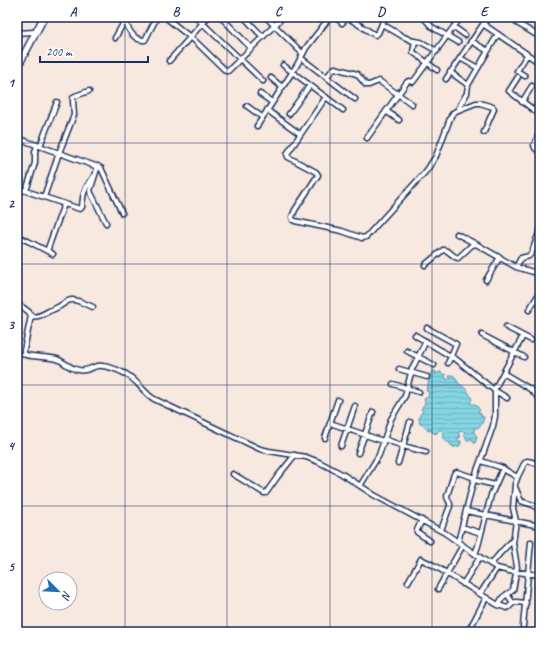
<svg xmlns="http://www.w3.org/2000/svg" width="557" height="649" viewBox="0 0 557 649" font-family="Caveat,sans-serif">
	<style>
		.water { fill: url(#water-rules); stroke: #5a92ad }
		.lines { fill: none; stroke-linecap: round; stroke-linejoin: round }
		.minor-casing { stroke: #1b2f5e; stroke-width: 7 }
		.primary-casing { stroke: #1b2f5e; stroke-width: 9 }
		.minor { stroke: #fff; stroke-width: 4 }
		.primary { stroke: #fff; stroke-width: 6 }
		.grid { fill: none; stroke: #1b2f5e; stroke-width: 1; stroke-opacity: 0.55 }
		.neatline { fill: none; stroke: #1b2f5e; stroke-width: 1.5 }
		.grid-label { font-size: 13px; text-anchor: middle; font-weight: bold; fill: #1b2f5e }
	</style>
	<defs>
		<pattern id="water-rules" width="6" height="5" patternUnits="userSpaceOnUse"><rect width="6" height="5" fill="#84d4e1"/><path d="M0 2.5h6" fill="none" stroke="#71b6c3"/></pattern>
	</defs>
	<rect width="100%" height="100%" fill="#f7e9df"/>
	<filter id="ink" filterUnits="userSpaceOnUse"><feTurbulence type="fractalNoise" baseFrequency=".025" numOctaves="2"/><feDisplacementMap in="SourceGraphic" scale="8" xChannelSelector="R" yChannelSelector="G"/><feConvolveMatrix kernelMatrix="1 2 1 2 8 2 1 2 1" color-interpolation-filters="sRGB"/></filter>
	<g filter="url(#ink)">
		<path class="water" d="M 432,370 L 436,372 L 435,374 L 440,372 L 442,373 L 442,375 L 445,374 L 446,379 L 448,380 L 450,378 L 449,375 L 453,375 L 457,379 L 456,381 L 457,382 L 458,381 L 458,383 C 465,387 469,392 472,399 L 470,403 L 471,404 L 475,404 L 480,410 L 478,412 L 481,414 L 482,417 L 484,417 C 483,423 480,429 474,428 L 474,433 L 477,436 L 476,438 L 477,438 L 475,443 L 474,443 L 473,442 L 473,441 L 472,439 L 470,439 L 467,441 L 465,436 L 464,436 L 464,433 L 465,432 L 463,431 L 459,432 L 458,434 L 461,437 L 458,438 L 458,441 L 461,441 L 461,444 L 459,446 L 459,447 L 456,447 L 455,446 L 454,448 L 453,445 L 451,446 L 451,444 L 444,440 L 444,439 L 443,439 L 443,432 L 440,429 L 436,434 L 432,432 L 431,429 L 429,429 L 430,431 L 428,431 L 426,428 L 419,423 L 420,421 L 419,420 C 419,416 420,414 423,411 L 421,409 L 425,403 L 424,399 L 428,397 L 429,392 L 426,391 C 429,384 429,377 432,370 Z"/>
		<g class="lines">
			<defs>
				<path id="minor" d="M 165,17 L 194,40 L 226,71 L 228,71 L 283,17
					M 196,17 L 263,81
					M 221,17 L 251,48
					M 244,17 L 263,37
					M 266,17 L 303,54
					M 336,17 L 342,23 L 344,21 L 347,17
					M 347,17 L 375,35 L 378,33 L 385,17
					M 423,17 L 432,27 L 458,42
					M 535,17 L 540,22
					M 125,22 C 129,30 134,41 145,40 L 157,17
					M 517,23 L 540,37
					M 382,24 L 404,37 L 413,41 L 421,42 L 437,51
					M 483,24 L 540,63
					M 454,27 L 465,35
					M 17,33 L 34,32
					M 115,38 L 127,17
					M 415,41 L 413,52 L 437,70
					M 471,41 L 488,51
					M 301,58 L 355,99
					M 460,58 L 478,68
					M 169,61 L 208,17
					M 283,65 L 343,110
					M 450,72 L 468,85
					M 525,76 L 517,71 L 527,55
					M 327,77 L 333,69 L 335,68 L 357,74 L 366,85 L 369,85 L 379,81 L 412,104
					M 518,77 L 509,91 L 535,111
					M 271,78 L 282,87
					M 446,79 L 488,17
					M 260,94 L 272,102
					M 326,97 L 287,154 L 288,157 L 316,172 L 318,175 L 295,210 L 292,217 L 293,220 L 295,221 L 342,231 L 362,238 L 366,237 L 427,170 L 436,156 L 451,116 L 453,113 L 456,111 L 476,103 L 480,103 L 493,107 L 494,109 L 484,132
					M 522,102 L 532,86
					M 247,106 L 262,117
					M 458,109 L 467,93 L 468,85 L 498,34
					M 267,110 L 300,134
					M 386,111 L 399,120
					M 538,113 L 540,115
					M 289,114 L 310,85
					M 257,126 L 297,65 L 306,48 L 330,17
					M 540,132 L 534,145 L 535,148 L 540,152
					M 17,138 L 101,168 L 122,213
					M 367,138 L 407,82 L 409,81 L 413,82 L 461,17
					M 40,146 L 57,102
					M 98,166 L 90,191 L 106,223
					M 17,188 L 80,209 L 82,207 C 83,192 85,188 94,176
					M 26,191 L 35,163 L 35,152 L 37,145
					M 44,197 L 59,153 L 74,115 L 73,101 L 73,98 L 75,96 L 89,91
					M 457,234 L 476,244
					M 17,236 L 28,241 L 53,254
					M 47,251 L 64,204
					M 425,265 L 443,250 C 449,249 452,257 458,258 L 472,245 L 476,244 L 516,267 L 540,274
					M 516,267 L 521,258 L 529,256 L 532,252 L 540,230
					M 486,280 L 500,257
					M 17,303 L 29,312 L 31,316 L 24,350 L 24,354 L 26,355 C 35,357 49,357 57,359 C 65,362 70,369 79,370 C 86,372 90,368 97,366 C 106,365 118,370 126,374 C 137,380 143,392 154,399 L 260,449 L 269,451 L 306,457 L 319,462 L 342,474 L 374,495 L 445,533 L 481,558 L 497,568 L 509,571 L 540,575
					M 529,310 L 540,292
					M 31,316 C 38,318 43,314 49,311 C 52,310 55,309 58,307 C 63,305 66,300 72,300 C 79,300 87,305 93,307
					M 506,327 L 531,340
					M 427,328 L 456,344 L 448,363
					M 415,335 L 457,360 L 494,390 L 507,398
					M 482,335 L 524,357
					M 407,351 L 434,365
					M 399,369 L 427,377
					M 503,373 L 530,389 L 540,399
					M 393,384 L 419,392
					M 494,390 L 523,336
					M 330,423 L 383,441
					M 325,438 L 338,400
					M 384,439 L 403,446 L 426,452
					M 341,446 L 355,406
					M 358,453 L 373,412
					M 481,461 L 500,467 L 517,477
					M 398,463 L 410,422
					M 233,474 L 264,493 L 266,493 L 278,476 L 295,455
					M 474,480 L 495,485
					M 360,486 L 379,455 L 391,419 L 405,396 L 412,369 L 426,341
					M 515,487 L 521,501 C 530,505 536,503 540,513
					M 466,511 L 540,526
					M 422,520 L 417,530 L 417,532 L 430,541
					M 462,527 L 481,533
					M 441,530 L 450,506 C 451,502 447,500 447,496 L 454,474 L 457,472 L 475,478
					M 458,542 L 474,479 L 493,426 L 495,416 L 495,391
					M 475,554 L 478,546 L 491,495 L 503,468
					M 491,564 L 502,551 L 513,540
					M 408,582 L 421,559 L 435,566 L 498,605 L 507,608 L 509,607 L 513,603 L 516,602 L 526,603
					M 463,584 L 480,557
					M 438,589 L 463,545
					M 480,594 L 497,568
					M 507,594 L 513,603
					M 498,605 L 503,597 L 513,590 L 514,585 L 517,567 L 513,543 L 516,521 L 513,508 L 515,484 L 518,476 L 524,464 L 527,461 L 532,462 L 540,465
					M 523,626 L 531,542
					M 468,632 L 486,598"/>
				<path id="primary" d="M 17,68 L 44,17"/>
			</defs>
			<use href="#minor" class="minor-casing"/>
			<use href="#primary" class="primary-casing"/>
			<use href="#minor" class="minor"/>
			<use href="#primary" class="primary"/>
		</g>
	</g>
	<path class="grid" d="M 125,17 L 125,632M 227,17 L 227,632M 330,17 L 330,632M 432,17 L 432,632M 17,143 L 540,143M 17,264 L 540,264M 17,385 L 540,385M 17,506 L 540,506"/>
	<rect width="557" height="649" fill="none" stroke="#fff" stroke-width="44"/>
	<g transform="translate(58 591) rotate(114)"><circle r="19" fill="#ffffff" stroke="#a4acbf"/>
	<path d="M0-3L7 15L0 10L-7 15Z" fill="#1f6fb2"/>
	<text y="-6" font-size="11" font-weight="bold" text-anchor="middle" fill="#1b2f5e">N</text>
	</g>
	<path d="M40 56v6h108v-6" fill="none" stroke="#1b2f5e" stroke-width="2"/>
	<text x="46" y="56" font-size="12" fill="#1b2f5e" stroke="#ffffff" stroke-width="3" paint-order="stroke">200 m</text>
	<rect x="22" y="22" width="513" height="605" class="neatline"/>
	<g class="grid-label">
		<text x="73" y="16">A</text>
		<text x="176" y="16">B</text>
		<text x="278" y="16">C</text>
		<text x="381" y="16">D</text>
		<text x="484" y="16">E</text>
		<text x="11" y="87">1</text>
		<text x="11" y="208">2</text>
		<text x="11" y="329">3</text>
		<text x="11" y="450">4</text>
		<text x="11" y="571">5</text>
	</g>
</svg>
